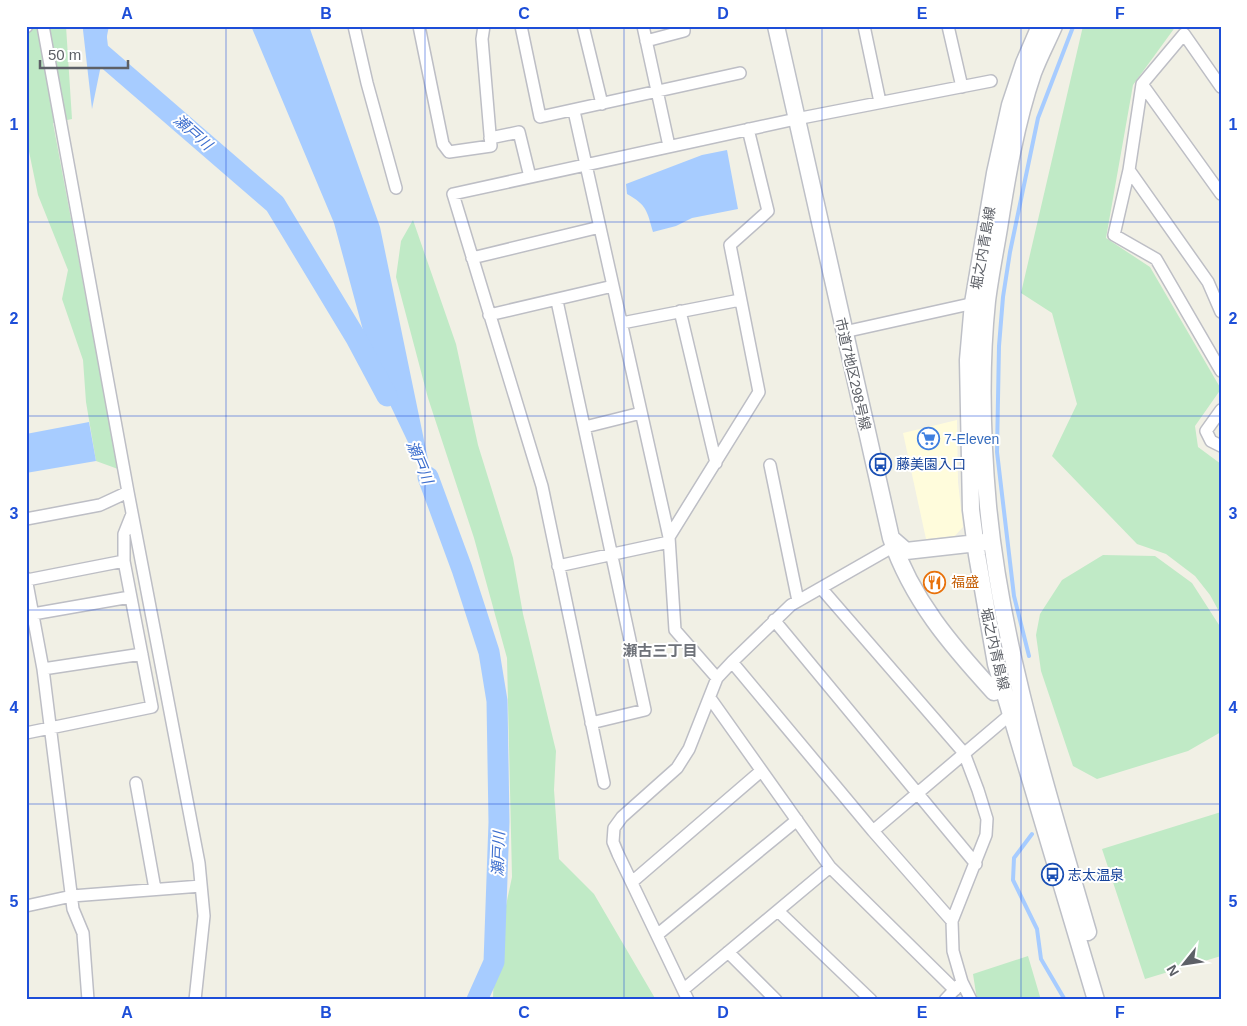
<svg xmlns="http://www.w3.org/2000/svg" width="1247" height="1026" viewBox="0 0 1247 1026" font-family="Helvetica,'Noto Sans JP',sans-serif">
	<style>
		.commercial { fill: #fffcdc }
		.green { fill: #c0eac6 }
		.water { fill: #a7ccff }
		.lines { fill: none; stroke-linecap: round; stroke-linejoin: round }
		.stream { stroke: #a7ccff; stroke-width: 4 }
		.river { stroke: #a7ccff; stroke-width: 21 }
		.street-casing { stroke: #bdbec5; stroke-width: 14 }
		.secondary-casing { stroke: #bec0c7; stroke-width: 19 }
		.street { stroke: #fff; stroke-width: 11 }
		.secondary { stroke: #fff; stroke-width: 16 }
		.grid { fill: none; stroke: #1d4ed8; stroke-width: 1; stroke-opacity: 0.55 }
		.labels { text-anchor: middle; dominant-baseline: central; stroke-width: 4; stroke-linejoin: round; paint-order: stroke }
		.street-label { font-size: 14px; fill: #5d6067; stroke: #fff }
		.shop-label { font-size: 14px; fill: #366cbe; stroke: #fff; text-anchor: start }
		.transit-label { font-size: 14px; fill: #164399; stroke: #fff; text-anchor: start }
		.food-label { font-size: 14px; fill: #c56008; stroke: #fff; text-anchor: start }
		.water-label { font-size: 15px; font-style: italic; fill: #3e6fce; stroke: #fff }
		.neighbourhood-label { font-size: 15px; font-weight: bold; fill: #6e7279; stroke: #fff }
		.neatline { fill: none; stroke: #1d4ed8; stroke-width: 2 }
		.grid-label { font-size: 16px; text-anchor: middle; font-weight: bold; fill: #1d4ed8 }
	</style>
	<rect width="100%" height="100%" fill="#f1f0e5"/>
	<path class="commercial" d="M 957,420 L 958,482 L 963,527 L 955,536 L 926,539 L 903,433 Z"/>
	<path class="green" d="M 29,26 L 66,26 L 72,119 L 53,123 L 118,469 L 96,461 L 86,402 L 83,360 L 62,299 L 68,270 L 38,195 L 26,137 Z
		M 1083,26 L 1176,26 L 1133,85 L 1106,238 L 1150,267 L 1221,389 L 1195,426 L 1198,447 L 1221,464 L 1221,615 L 1210,595 L 1195,576 L 1166,554 L 1137,544 L 1052,456 L 1077,404 L 1052,313 L 1021,293 Z
		M 413,220 L 456,344 L 478,445 L 513,558 L 523,614 L 556,751 L 554,790 L 559,859 L 594,894 L 656,1000 L 493,1000 L 494,962 L 512,877 L 507,658 L 474,538 L 428,398 L 396,277 L 401,241 Z
		M 1103,555 L 1155,556 L 1192,583 L 1221,628 L 1221,732 L 1188,751 L 1097,779 L 1073,766 L 1041,671 L 1036,635 L 1040,614 L 1062,580 Z
		M 1221,812 L 1221,956 L 1145,979 L 1102,849 Z
		M 1028,956 L 1041,1000 L 977,1000 L 973,974 Z"/>
	<path class="water" d="M 83,26 L 109,26 L 92,109 L 83,30 Z
		M 251,26 L 309,26 L 380,227 L 437,503 L 374,371 L 334,223 Z
		M 727,150 L 738,209 L 692,218 L 676,226 L 653,232 C 647,211 647,205 627,194 L 626,184 L 702,155 Z
		M 89,422 L 96,461 L 26,473 L 26,434 Z"/>
	<g class="lines">
		<path class="stream" d="M 1029,656 L 1014,596 L 997,452 L 999,346 L 1003,297 L 1010,252 L 1038,118 L 1073,27
			M 1032,834 L 1014,858 L 1013,880 L 1037,929 L 1041,959 L 1065,1000"/>
		<path class="river" d="M 95,26 L 98,51 L 275,204 L 356,338 L 387,396
			M 428,477 L 462,569 L 489,652 L 497,701 L 499,822 L 494,962 L 477,1000"/>
		<defs>
			<path id="street" d="M 43,26 L 128,492 L 199,863 L 204,916 L 195,1000
				M 354,26 L 367,83 L 396,188
				M 419,26 L 443,144 L 449,152 L 491,146 L 482,39 L 484,26
				M 521,26 L 540,117 L 740,73
				M 583,26 L 602,104
				M 643,26 L 669,146
				M 864,26 L 880,102
				M 948,26 L 962,87
				M 26,27 L 27,26
				M 646,41 L 684,31 L 684,26
				M 1142,84 L 1221,194
				M 1221,87 L 1184,34 L 1142,84 L 1129,170 L 1208,282 L 1221,312
				M 574,111 L 669,537 L 675,630 L 717,678
				M 490,138 L 519,132 L 530,177
				M 1129,170 L 1114,235 L 1156,259 L 1221,371
				M 472,258 L 600,227
				M 557,301 L 645,710 L 591,723
				M 680,311 L 716,463
				M 489,315 L 613,286
				M 622,323 L 740,300
				M 844,332 L 979,302
				M 1221,410 L 1206,431 L 1211,441 L 1221,446
				M 585,427 L 641,413
				M 770,465 L 798,601
				M 26,519 L 100,505 L 128,492
				M 669,537 L 759,392 L 730,245 L 768,211 L 748,129
				M 558,566 L 669,542
				M 26,578 L 43,669 L 73,909 L 83,933 L 88,1000
				M 27,580 L 124,561
				M 821,588 L 964,753 L 978,790 L 987,819 L 986,835 L 952,921 L 953,951 L 962,982 L 971,1000
				M 33,614 L 130,597
				M 774,620 L 976,864
				M 732,662 L 873,831 L 952,921
				M 43,669 L 142,654
				M 710,698 L 830,867 L 955,990
				M 26,733 L 152,707 L 124,561 L 124,534 L 132,514
				M 136,783 L 155,889
				M 604,783 L 542,486 L 453,194 L 796,119 L 991,81
				M 873,831 L 1012,713
				M 632,882 L 761,771
				M 26,906 L 72,896 L 201,886
				M 778,911 L 871,1000
				M 657,935 L 797,820
				M 728,952 L 776,1000
				M 684,989 L 830,867
				M 688,1000 L 618,854 L 613,842 L 614,828 L 622,817 L 677,768 L 689,749 L 717,678 L 732,662 L 791,605 L 896,545
				M 945,1000 L 959,985"/>
			<path id="secondary" d="M 776,26 L 891,538 C 912,600 951,645 994,692
				M 1040,26 L 1024,63 L 1010,105 L 995,173 L 973,303 L 968,360 L 971,510 L 977,555 L 996,664 L 1096,1000
				M 1054,26 C 1047,42 1039,57 1033,73 C 1016,123 1007,176 999,228 C 995,252 990,277 987,301 C 980,368 982,439 988,506 C 1002,651 1048,793 1088,932
				M 891,538 L 906,551 L 986,542"/>
		</defs>
		<use href="#street" class="street-casing"/>
		<use href="#secondary" class="secondary-casing"/>
		<use href="#street" class="street"/>
		<use href="#secondary" class="secondary"/>
	</g>
	<path class="grid" d="M 226,26 L 226,1000M 425,26 L 425,1000M 624,26 L 624,1000M 822,26 L 822,1000M 1021,26 L 1021,1000M 26,222 L 1221,222M 26,416 L 1221,416M 26,610 L 1221,610M 26,804 L 1221,804"/>
	<defs>
		<symbol id="supermarket-ring" viewBox="-11 -11 22 22"><circle r="9.5" fill="#fff" stroke="#3f7fe0" stroke-width="1.5"/><path d="M-6-5.5h2.5l.6 2H6L4.5 2H-2.5L-4.4-4H-6ZM-1.5 3.2a1.3 1.3 0 1 0 .1 0ZM3 3.2a1.3 1.3 0 1 0 .1 0Z" fill="#3f7fe0"/></symbol>
		<symbol id="bus-ring" viewBox="-11 -11 22 22"><circle r="9.5" fill="#fff" stroke="#1a4fb4" stroke-width="1.5"/><path d="M-5-6H5V4H4V6H2V4H-2V6H-4V4H-5ZM-3.5-4V0h7V-4ZM-3.5 1.2v1.5H-2V1.2ZM2 1.2v1.5H3.5V1.2Z" fill="#1a4fb4"/></symbol>
		<symbol id="restaurant-ring" viewBox="-11 -11 22 22"><circle r="9.5" fill="#fff" stroke="#e8710a" stroke-width="1.5"/><path d="M-5-6h1v4h1v-4h1v4h1v-4h1v5L-1.5 .5V6h-2V.5L-5-1ZM5-6V6H3V1.5H1.5Q1.5-4 5-6Z" fill="#e8710a"/></symbol>
	</defs>
	<g fill-rule="evenodd">
		<use href="#supermarket-ring" x="916" y="426" width="25" height="25"/>
		<use href="#bus-ring" x="868" y="452" width="25" height="25"/>
		<use href="#restaurant-ring" x="922" y="570" width="25" height="25"/>
		<use href="#bus-ring" x="1040" y="862" width="25" height="25"/>
	</g>
	<g class="labels">
		<g class="street-label">
			<text transform="translate(983 248) rotate(-80)">堀之内青島線</text>
			<text transform="translate(853 374) rotate(77)">市道7地区298号線</text>
			<text transform="translate(995 649) rotate(77)">堀之内青島線</text>
		</g>
		<g class="shop-label">
			<text x="944" y="439">7-Eleven</text>
		</g>
		<g class="transit-label">
			<text x="896" y="464">藤美園入口</text>
			<text x="1068" y="875">志太温泉</text>
		</g>
		<g class="food-label">
			<text x="951" y="582">福盛</text>
		</g>
		<g class="water-label">
			<text transform="translate(193 132) rotate(41)">瀬戸川</text>
			<text transform="translate(420 462) rotate(67)">瀬戸川</text>
			<text transform="translate(498 854) rotate(-88)">瀬戸川</text>
		</g>
		<g class="neighbourhood-label">
			<text x="660" y="650">瀬古三丁目</text>
		</g>
	</g>
	<rect width="1247" height="1026" fill="none" stroke="#ffffff" stroke-width="55"/>
	<g transform="translate(1184 964) rotate(240)" stroke="#ffffff" stroke-width="4" paint-order="stroke">
	<path d="M0-4L9 19L0 12L-9 19Z" fill="#5d6067"/>
	<text y="-8" font-size="14" font-weight="bold" text-anchor="middle" fill="#5d6067">N</text>
	</g>
	<path d="M40 60v8h88v-8" fill="none" stroke="#5d6067" stroke-width="2.5"/>
	<text x="48" y="60" font-size="15" fill="#5d6067" stroke="#ffffff" stroke-width="4" paint-order="stroke">50 m</text>
	<rect x="28" y="28" width="1192" height="970" class="neatline"/>
	<g class="grid-label">
		<text x="127" y="19">A</text>
		<text x="326" y="19">B</text>
		<text x="524" y="19">C</text>
		<text x="723" y="19">D</text>
		<text x="922" y="19">E</text>
		<text x="1120" y="19">F</text>
		<text x="14" y="130">1</text>
		<text x="1233" y="130">1</text>
		<text x="14" y="324">2</text>
		<text x="1233" y="324">2</text>
		<text x="14" y="519">3</text>
		<text x="1233" y="519">3</text>
		<text x="14" y="713">4</text>
		<text x="1233" y="713">4</text>
		<text x="14" y="907">5</text>
		<text x="1233" y="907">5</text>
		<text x="127" y="1018">A</text>
		<text x="326" y="1018">B</text>
		<text x="524" y="1018">C</text>
		<text x="723" y="1018">D</text>
		<text x="922" y="1018">E</text>
		<text x="1120" y="1018">F</text>
	</g>
</svg>
